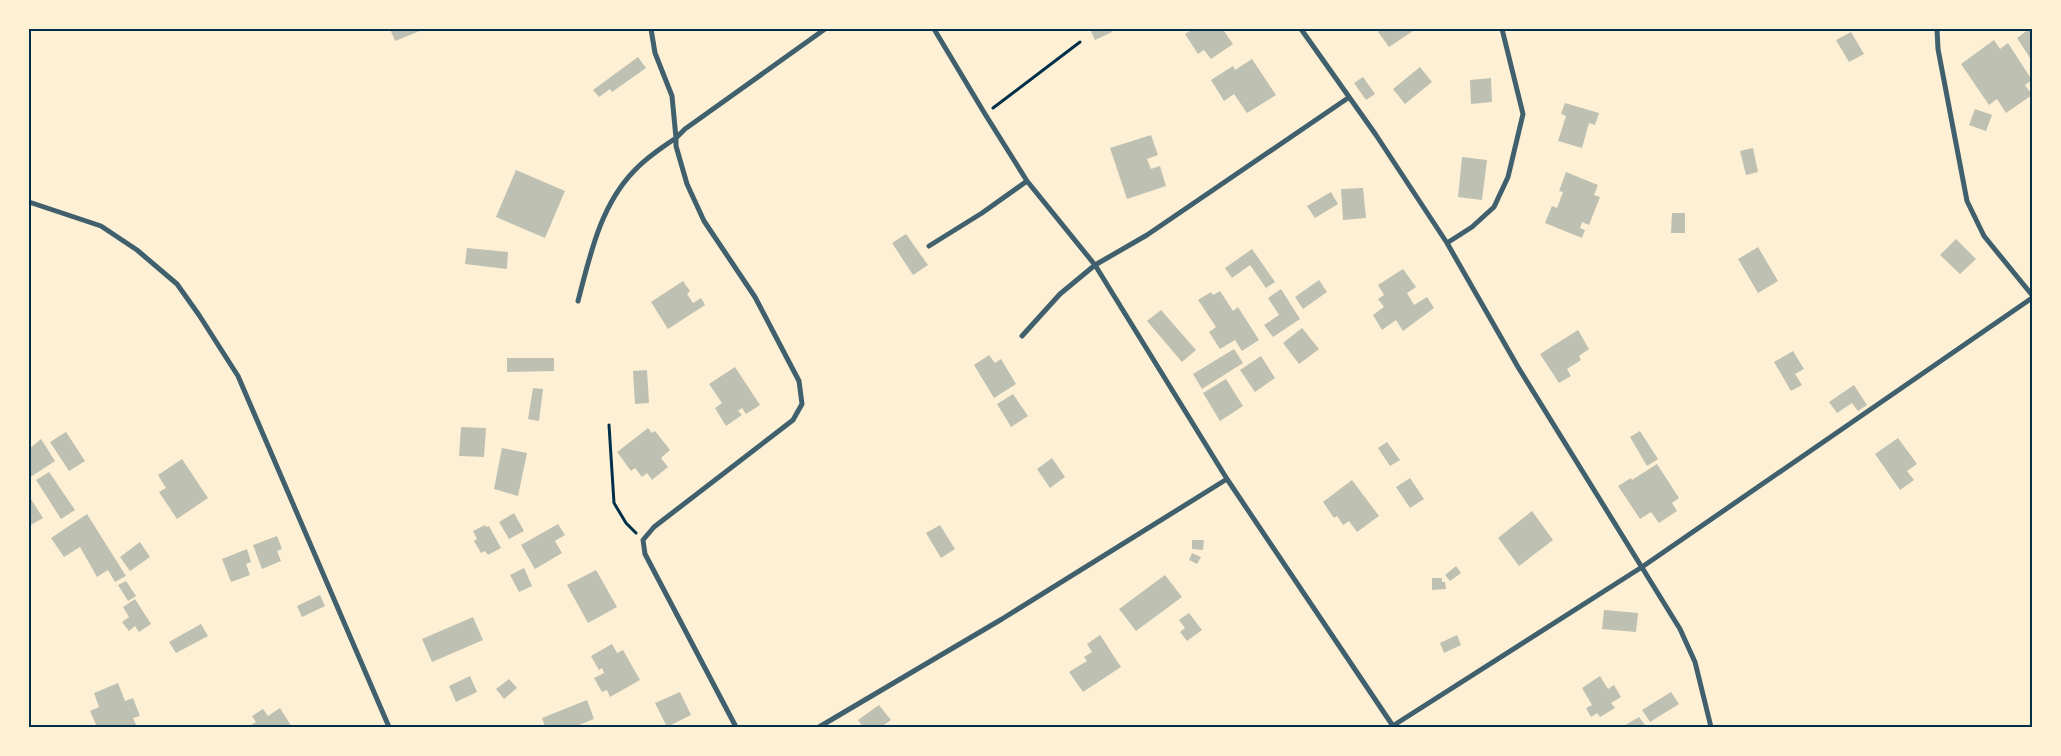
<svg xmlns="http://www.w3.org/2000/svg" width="2061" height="756" viewBox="0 0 2061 756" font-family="'Fira Sans',sans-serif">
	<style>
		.building { fill: #bec0b2 }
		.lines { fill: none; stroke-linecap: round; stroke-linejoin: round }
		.path { stroke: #003049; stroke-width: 3 }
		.minor { stroke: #3f606c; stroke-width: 5 }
		.neatline { fill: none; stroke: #003049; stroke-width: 2 }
	</style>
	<rect width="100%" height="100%" fill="#fdf0d5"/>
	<path class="building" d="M 390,29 L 425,29 L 395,41 Z
		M 1090,29 L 1110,29 L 1112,32 L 1095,40 Z
		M 1193,29 L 1227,29 L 1224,31 L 1233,44 L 1211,59 L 1204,50 L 1198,54 L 1185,34 Z
		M 1376,29 L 1416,29 L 1389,47 Z
		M 2029,29 L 2032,29 L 2032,61 L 2017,38 Z
		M 1851,32 L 1864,54 L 1849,62 L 1836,40 Z
		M 1994,40 L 2000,49 L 2008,43 L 2032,80 L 2025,85 L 2032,95 L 2006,113 L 1997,99 L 1989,105 L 1961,64 Z
		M 638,57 L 646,68 L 612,92 L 610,89 L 599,97 L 593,90 Z
		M 1252,59 L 1276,95 L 1247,113 L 1234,94 L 1224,101 L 1211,80 L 1233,66 L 1235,70 Z
		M 1420,67 L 1432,82 L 1405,104 L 1393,89 Z
		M 1363,77 L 1375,94 L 1366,100 L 1354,83 Z
		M 1491,78 L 1492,102 L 1471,104 L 1470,80 Z
		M 1565,103 L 1599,113 L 1595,125 L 1589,123 L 1582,148 L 1558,141 L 1566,116 L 1561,114 Z
		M 1975,109 L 1992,115 L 1986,131 L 1969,125 Z
		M 1151,135 L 1158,155 L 1147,159 L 1151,169 L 1160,166 L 1166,186 L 1127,199 L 1110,148 Z
		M 1753,148 L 1758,172 L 1746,175 L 1740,151 Z
		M 1462,157 L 1487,160 L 1482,200 L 1458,197 Z
		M 516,170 L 565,191 L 545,238 L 496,217 Z
		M 1566,172 L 1598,185 L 1594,195 L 1600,197 L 1589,225 L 1582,222 L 1580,228 L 1585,230 L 1582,238 L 1545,223 L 1552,206 L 1557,208 L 1563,192 L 1559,191 Z
		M 1363,188 L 1366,218 L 1343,220 L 1341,189 Z
		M 1331,192 L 1338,204 L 1315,218 L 1307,206 Z
		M 1672,213 L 1685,213 L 1685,233 L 1671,233 Z
		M 906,234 L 928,265 L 913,275 L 892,243 Z
		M 1956,239 L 1976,259 L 1960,274 L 1940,255 Z
		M 1758,247 L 1778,281 L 1758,293 L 1738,259 Z
		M 467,248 L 508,252 L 507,269 L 465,264 Z
		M 1252,249 L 1275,282 L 1266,288 L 1250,265 L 1232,278 L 1225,268 Z
		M 1403,269 L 1416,287 L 1407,293 L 1414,305 L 1427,297 L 1434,308 L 1403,331 L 1396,320 L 1382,330 L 1373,315 L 1384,307 L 1378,299 L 1384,295 L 1378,285 Z
		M 1319,280 L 1327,292 L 1303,309 L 1295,297 Z
		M 683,281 L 690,291 L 687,294 L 693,303 L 701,298 L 705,305 L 668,329 L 651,302 Z
		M 1281,289 L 1300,319 L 1273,337 L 1264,325 L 1279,315 L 1268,298 Z
		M 1220,291 L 1233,311 L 1238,307 L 1259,340 L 1242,351 L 1235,340 L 1220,349 L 1209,332 L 1216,327 L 1198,300 L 1211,292 L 1213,295 Z
		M 1161,310 L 1196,350 L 1182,362 L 1147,321 Z
		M 1302,328 L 1319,349 L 1299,364 L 1283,343 Z
		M 1578,330 L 1589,349 L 1579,356 L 1581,360 L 1567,369 L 1571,376 L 1559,383 L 1540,354 Z
		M 1234,349 L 1243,363 L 1202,389 L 1193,374 Z
		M 1793,351 L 1804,369 L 1795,374 L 1802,385 L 1791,391 L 1774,362 Z
		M 989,355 L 995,363 L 1001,359 L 1016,384 L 994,398 L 974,365 Z
		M 1261,356 L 1275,378 L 1255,392 L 1240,370 Z
		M 507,358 L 554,358 L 554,371 L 507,372 Z
		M 735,367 L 760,405 L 746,414 L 742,408 L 738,411 L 742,415 L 726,426 L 715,408 L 722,403 L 709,384 Z
		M 647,370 L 649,403 L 635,404 L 633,371 Z
		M 1226,379 L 1243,406 L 1220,421 L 1203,393 Z
		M 1854,385 L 1867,405 L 1858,411 L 1852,403 L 1837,413 L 1829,402 Z
		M 533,388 L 543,389 L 539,421 L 528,419 Z
		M 1013,394 L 1028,416 L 1011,427 L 997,404 Z
		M 461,427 L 486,428 L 484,457 L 459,456 Z
		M 648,428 L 652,433 L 655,431 L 670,450 L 661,458 L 668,467 L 652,480 L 647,473 L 642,477 L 635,468 L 631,471 L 617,452 Z
		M 1640,431 L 1658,459 L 1647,466 L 1630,437 Z
		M 66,432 L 85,461 L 69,471 L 50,442 Z
		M 1898,438 L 1917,464 L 1907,471 L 1914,480 L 1900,490 L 1875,454 Z
		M 41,439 L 55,461 L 29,478 L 29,449 Z
		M 1387,442 L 1400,460 L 1390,466 L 1378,448 Z
		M 502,448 L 527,453 L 518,496 L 494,489 Z
		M 1052,458 L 1065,477 L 1050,488 L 1037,469 Z
		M 182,459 L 208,498 L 177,519 L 159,492 L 166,488 L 158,475 Z
		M 1657,464 L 1679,498 L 1672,503 L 1677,511 L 1659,523 L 1651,512 L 1640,519 L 1618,486 L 1631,478 L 1632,480 Z
		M 49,472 L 75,510 L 61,519 L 36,480 Z
		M 1410,478 L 1424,499 L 1410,508 L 1396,487 Z
		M 1352,480 L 1379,516 L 1357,532 L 1349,521 L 1343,525 L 1337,516 L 1334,518 L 1323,502 Z
		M 29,496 L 43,518 L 29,526 Z
		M 1532,511 L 1553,540 L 1519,566 L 1498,538 Z
		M 514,513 L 524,531 L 509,539 L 499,522 Z
		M 87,514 L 126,576 L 115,582 L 108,570 L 97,577 L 80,547 L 64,557 L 51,538 Z
		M 558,524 L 565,535 L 555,541 L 562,553 L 535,569 L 521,545 Z
		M 485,525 L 486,527 L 489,526 L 501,548 L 488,555 L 485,551 L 481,553 L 474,541 L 477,539 L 473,531 Z
		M 940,525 L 955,549 L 941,558 L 926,533 Z
		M 277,536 L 282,549 L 277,551 L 281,561 L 262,569 L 253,545 Z
		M 1192,540 L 1204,540 L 1203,550 L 1192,549 Z
		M 140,542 L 150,557 L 130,571 L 120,557 Z
		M 247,549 L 251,562 L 246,564 L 250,575 L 231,582 L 222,559 Z
		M 1192,553 L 1201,557 L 1197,564 L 1189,560 Z
		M 1456,566 L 1461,573 L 1450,581 L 1445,575 Z
		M 524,568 L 532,586 L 519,592 L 510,575 Z
		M 596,570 L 617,607 L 588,623 L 567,585 Z
		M 1165,575 L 1182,597 L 1136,631 L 1119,609 Z
		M 1432,578 L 1442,578 L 1442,582 L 1445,582 L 1446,589 L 1432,590 Z
		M 126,581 L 136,596 L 128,601 L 118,585 Z
		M 320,595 L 325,606 L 302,617 L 297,606 Z
		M 135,599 L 151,624 L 139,632 L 135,626 L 129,631 L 122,622 L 129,617 L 123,607 Z
		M 1604,610 L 1638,613 L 1636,632 L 1602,629 Z
		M 1189,613 L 1202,630 L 1187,641 L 1180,632 L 1185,628 L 1179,620 Z
		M 473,617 L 483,640 L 432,662 L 422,639 Z
		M 201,624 L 208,636 L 176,653 L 169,642 Z
		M 1100,635 L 1121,667 L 1083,692 L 1069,672 L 1087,661 L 1084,657 L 1092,652 L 1087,644 Z
		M 1457,635 L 1461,645 L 1444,653 L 1440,643 Z
		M 612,644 L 617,653 L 623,650 L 640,680 L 610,697 L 607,690 L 602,692 L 594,678 L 604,673 L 602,668 L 599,670 L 591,656 Z
		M 470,676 L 477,692 L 456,702 L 449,686 Z
		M 1600,676 L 1608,689 L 1614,685 L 1621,697 L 1611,703 L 1615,708 L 1600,717 L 1597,713 L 1591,717 L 1586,708 L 1592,705 L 1582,688 Z
		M 509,679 L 517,688 L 504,699 L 496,689 Z
		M 118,683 L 125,701 L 133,698 L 140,716 L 133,718 L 137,727 L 97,727 L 90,711 L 99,707 L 94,693 Z
		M 680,692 L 691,715 L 667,727 L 655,703 Z
		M 1671,692 L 1679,704 L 1650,722 L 1642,710 Z
		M 587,700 L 594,719 L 574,727 L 545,727 L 542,718 Z
		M 879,705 L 891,720 L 881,727 L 863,727 L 858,720 Z
		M 280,708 L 292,727 L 248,727 L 256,722 L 252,716 L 263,709 L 268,716 Z
		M 1639,717 L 1645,725 L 1642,727 L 1622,727 Z"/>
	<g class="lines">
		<path class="path" d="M 993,108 L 1080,42
			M 609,425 L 614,503 L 626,523 L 636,533"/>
		<path class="minor" d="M 934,29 L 985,114 L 1027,181 L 1095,265 L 1227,479 L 1393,726
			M 1301,29 L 1376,135 L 1447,243 L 1518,367 L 1680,629 L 1695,662 L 1711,727
			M 1937,29 L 1938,49 L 1967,201 L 1984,236 L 2032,295
			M 29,202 L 101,226 L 137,250 L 177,284 L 199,315 L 238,376 L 389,727
			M 1447,243 L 1472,227 L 1494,207 L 1508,177 L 1523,114 L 1502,29
			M 929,246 L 982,213 L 1027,181
			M 578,301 C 590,256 600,206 634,171 C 646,158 661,148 676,138 L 672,96 L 655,53 L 651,29
			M 1022,336 L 1060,294 L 1095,265 L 1147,235 L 1348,98
			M 736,727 L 645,554 L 643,540 L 654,527 L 793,420 L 802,404 L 799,381 L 755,297 L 704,221 L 687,184 L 676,146 L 676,138 L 685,129 L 825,29
			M 819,727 L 1002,619 L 1227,479
			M 1391,727 L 1642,567 L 2032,298"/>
	</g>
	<rect width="2061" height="756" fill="none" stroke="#fdf0d5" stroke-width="60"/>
	<rect x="30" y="30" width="2001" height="696" class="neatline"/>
</svg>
